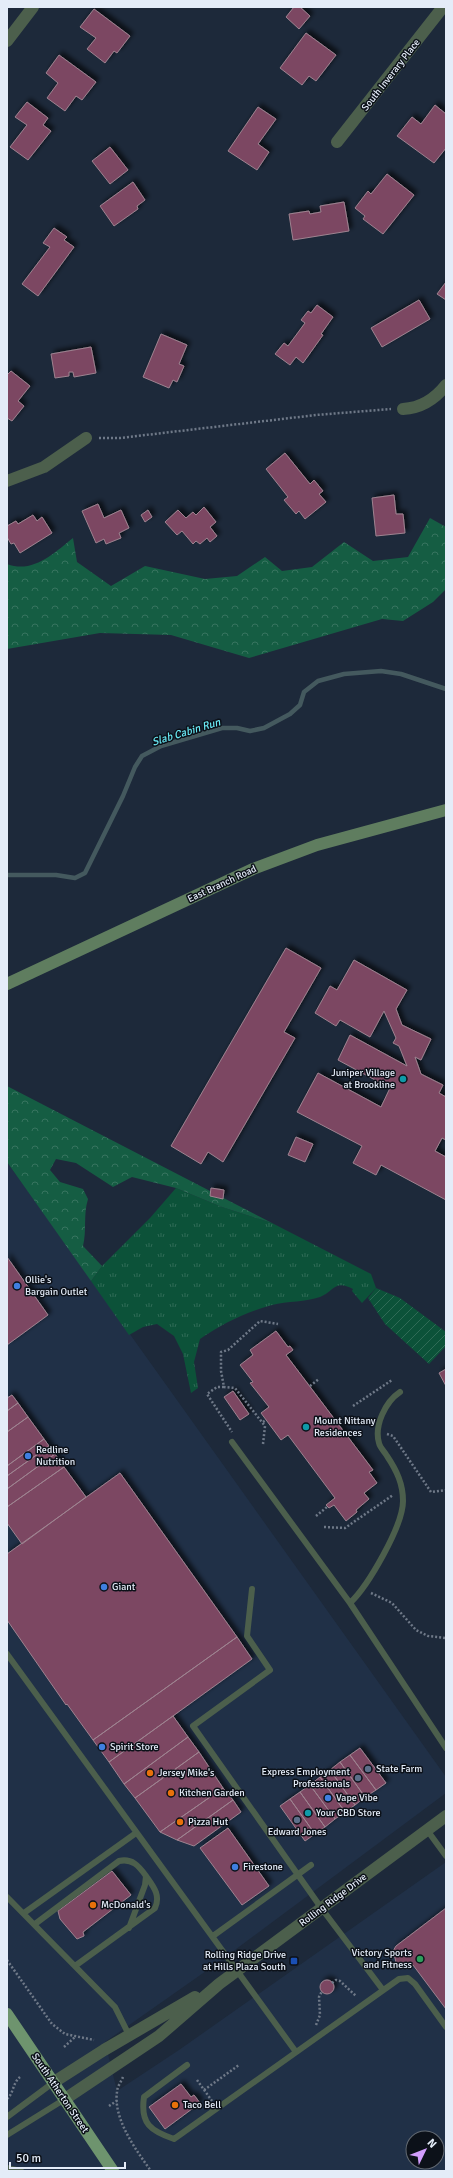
<svg xmlns="http://www.w3.org/2000/svg" width="453" height="2178" viewBox="0 0 453 2178" font-family="Signika,sans-serif">
	<style>
		.built { fill: #203047; fill-rule: evenodd }
		.grass { fill: url(#grass-tufts) }
		.forest { fill: url(#forest-crowns) }
		.garden { fill: url(#garden-furrows) }
		.lines { fill: none; stroke-linecap: round; stroke-linejoin: round }
		.stream { stroke: #44595e; stroke-width: 4.5 }
		.building { fill: #7c4662; stroke: #9e8390; filter: url(#shadow) }
		.path { stroke: #6f7988; stroke-width: 2.5; stroke-dasharray: 2 2; stroke-linecap: butt }
		.service { stroke: #4c5f4c; stroke-width: 6 }
		.minor { stroke: #4c5f4c; stroke-width: 12 }
		.secondary { stroke: #5f7d5f; stroke-width: 12 }
		.primary { stroke: #6e946e; stroke-width: 12 }
		.culture-dot { fill: #0f9aa8; stroke: #0c1119; stroke-width: 1.5 }
		.shop-dot { fill: #3f7fe0; stroke: #0c1119; stroke-width: 1.5 }
		.service-dot { fill: #5c6f8a; stroke: #0c1119; stroke-width: 1.5 }
		.food-dot { fill: #e8710a; stroke: #0c1119; stroke-width: 1.5 }
		.leisure-dot { fill: #2e9e5b; stroke: #0c1119; stroke-width: 1.5 }
		.transit-dot { fill: #1a4fb4; stroke: #0c1119; stroke-width: 1.5 }
		.labels { text-anchor: middle; dominant-baseline: central; stroke-width: 3; stroke-linejoin: round; paint-order: stroke }
		.street-label { font-size: 10px; fill: #e4ecf8; stroke: #0c1119 }
		.poi-label { font-size: 10px; fill: #e4ecf8; stroke: #0c1119; text-anchor: start }
		.water-label { font-size: 11px; font-style: italic; fill: #68e7f2; stroke: #0c1119 }
	</style>
	<defs>
		<pattern id="grass-tufts" width="24" height="20" patternUnits="userSpaceOnUse"><rect width="24" height="20" fill="#0c5239"/><path d="M3 7l-1-3M5 7V3M7 7l1-3M15 17l-1-3M17 17v-4M19 17l1-3" fill="none" stroke="#2f6b56"/></pattern>
		<pattern id="forest-crowns" width="20" height="18" patternUnits="userSpaceOnUse"><rect width="20" height="18" fill="#155d43"/><path d="M2 6a3 3 0 1 1 6 0M12 15a3 3 0 1 1 6 0" fill="none" stroke="#37745f"/></pattern>
		<pattern id="garden-furrows" width="10" height="10" patternUnits="userSpaceOnUse"><rect width="10" height="10" fill="#0c5239"/><path d="M-1 1l2-2M0 10L10 0M9 11l2-2" fill="none" stroke="#2f6b56"/></pattern>
		<filter id="shadow"><feDropShadow dx="3.5" dy="-3.5" stdDeviation="2" flood-color="#0009"/></filter>
	</defs>
	<rect width="100%" height="100%" fill="#1d293a"/>
	<path class="built" d="M 7,1162 L 446,1777 L 446,1793 L 216,1964 L 105,2042 L 117,2091 L 179,2050 L 446,1862 L 446,2171 L 7,2171 ZM 413,2138 L 437,2138 L 437,2162 L 413,2162 Z"/>
	<path class="grass" d="M 176,1188 L 222,1207 L 272,1223 L 371,1274 L 376,1288 L 362,1303 L 352,1291 L 353,1289 C 335,1279 334,1291 320,1297 C 306,1302 287,1301 272,1305 C 244,1313 224,1323 200,1339 L 194,1362 L 198,1388 L 191,1393 L 183,1354 L 174,1336 L 157,1324 L 143,1327 L 129,1335 L 91,1281 L 102,1266 L 150,1218 Z"/>
	<path class="forest" d="M 430,518 L 446,527 L 446,589 L 433,602 L 403,621 L 382,619 L 249,658 L 171,635 L 100,633 L 7,649 L 7,564 C 33,574 54,553 73,538 L 77,562 L 111,586 L 145,566 L 205,579 L 237,576 L 265,557 L 282,571 L 312,567 L 344,542 L 373,561 L 408,557 Z
		M 7,1086 L 272,1223 L 222,1207 L 176,1188 L 132,1177 L 113,1187 L 76,1163 L 56,1159 L 50,1170 L 60,1182 L 83,1189 L 88,1199 C 83,1215 87,1230 83,1246 L 102,1266 L 91,1281 L 7,1162 Z"/>
	<path class="garden" d="M 376,1288 L 400,1298 L 446,1332 L 446,1346 L 429,1364 L 385,1324 L 368,1298 Z"/>
	<g class="lines">
		<path class="stream" d="M 7,875 L 56,875 L 75,878 L 85,873 L 123,796 L 135,767 L 142,756 L 161,746 L 222,728 L 237,728 L 250,731 L 264,728 L 290,714 L 300,705 L 304,692 L 318,681 L 344,674 L 381,671 L 401,674 L 446,689"/>
	</g>
	<path class="building" d="M 294,7 L 300,7 L 310,16 L 299,29 L 286,17 Z
		M 94,9 L 130,36 L 117,53 L 114,51 L 105,63 L 87,49 L 96,38 L 80,27 Z
		M 306,33 L 336,55 L 316,81 L 309,76 L 302,85 L 280,68 Z
		M 59,55 L 96,82 L 82,100 L 76,96 L 65,111 L 47,98 L 58,83 L 46,73 Z
		M 27,102 L 48,118 L 43,125 L 51,131 L 28,160 L 10,147 L 27,125 L 15,117 Z
		M 435,105 L 446,114 L 446,148 L 434,163 L 397,136 L 412,117 L 421,124 Z
		M 258,107 L 276,119 L 258,144 L 269,152 L 257,170 L 228,151 Z
		M 110,147 L 128,170 L 110,184 L 92,161 Z
		M 387,174 L 414,195 L 383,234 L 363,219 L 365,216 L 355,208 L 368,191 L 371,194 Z
		M 133,182 L 145,200 L 137,206 L 138,209 L 114,226 L 100,206 Z
		M 344,202 L 349,231 L 293,240 L 289,214 L 309,211 L 310,214 L 321,212 L 320,206 Z
		M 54,228 L 67,237 L 64,240 L 74,247 L 38,296 L 22,284 L 50,247 L 43,243 Z
		M 446,282 L 446,300 L 437,294 Z
		M 419,300 L 430,319 L 382,347 L 371,328 Z
		M 317,305 L 333,317 L 321,334 L 323,335 L 303,363 L 296,357 L 290,365 L 275,354 L 284,343 L 288,346 L 305,323 L 301,320 L 308,311 L 311,313 Z
		M 161,334 L 187,345 L 179,364 L 184,366 L 177,382 L 173,380 L 169,388 L 143,377 Z
		M 91,347 L 96,373 L 74,377 L 73,372 L 69,372 L 69,376 L 55,378 L 51,354 Z
		M 11,371 L 30,386 L 18,401 L 24,406 L 12,421 L 7,418 L 7,375 Z
		M 285,453 L 310,484 L 314,480 L 323,491 L 319,494 L 326,502 L 305,519 L 299,511 L 296,514 L 284,500 L 288,497 L 266,469 Z
		M 394,495 L 396,514 L 403,514 L 405,533 L 376,536 L 372,498 Z
		M 98,504 L 104,518 L 121,510 L 129,528 L 119,533 L 121,538 L 106,544 L 104,539 L 96,543 L 82,511 Z
		M 204,507 L 216,522 L 210,527 L 217,536 L 210,542 L 207,538 L 200,544 L 196,541 L 193,544 L 182,531 L 177,535 L 165,522 L 178,510 L 186,518 L 193,512 L 196,515 Z
		M 148,510 L 152,517 L 145,522 L 141,515 Z
		M 33,515 L 37,521 L 42,517 L 52,533 L 20,553 L 14,543 L 11,544 L 7,537 L 7,526 L 16,521 L 18,524 Z
		M 286,948 L 321,968 L 284,1032 L 295,1038 L 223,1162 L 208,1152 L 201,1164 L 171,1146 Z
		M 354,960 L 407,990 L 396,1009 L 402,1025 L 431,1039 L 421,1060 L 415,1057 L 421,1074 L 443,1085 L 439,1093 L 446,1097 L 446,1140 L 442,1138 L 435,1151 L 446,1157 L 446,1200 L 381,1165 L 376,1175 L 353,1163 L 362,1146 L 297,1112 L 318,1073 L 381,1107 L 390,1088 L 338,1060 L 350,1035 L 407,1066 L 399,1046 L 393,1043 L 396,1038 L 384,1011 L 370,1037 L 340,1020 L 336,1026 L 315,1013 L 330,986 L 337,990 Z
		M 296,1137 L 313,1144 L 305,1162 L 288,1155 Z
		M 211,1188 L 224,1190 L 223,1199 L 210,1196 Z
		M 7,1257 L 48,1315 L 7,1345 Z
		M 276,1331 L 288,1347 L 290,1346 L 293,1350 L 286,1355 L 373,1470 L 369,1472 L 377,1483 L 364,1493 L 369,1499 L 356,1510 L 357,1512 L 346,1521 L 334,1505 L 329,1508 L 326,1505 L 335,1498 L 288,1435 L 281,1440 L 261,1413 L 269,1407 L 250,1383 L 253,1382 L 240,1365 L 253,1355 L 250,1350 Z
		M 446,1369 L 446,1386 L 439,1373 Z
		M 233,1391 L 249,1414 L 240,1420 L 224,1397 Z
		M 12,1395 L 18,1403 L 7,1411 L 7,1398 Z
		M 18,1403 L 28,1417 L 7,1432 L 7,1411 Z
		M 28,1417 L 44,1439 L 7,1466 L 7,1432 Z
		M 44,1439 L 49,1446 L 7,1476 L 7,1466 Z
		M 49,1446 L 55,1454 L 7,1489 L 7,1476 Z
		M 55,1454 L 64,1467 L 7,1507 L 7,1489 Z
		M 64,1467 L 86,1497 L 22,1544 L 7,1523 L 7,1507 Z
		M 120,1473 L 237,1637 L 93,1740 L 67,1704 L 66,1705 L 7,1620 L 7,1554 Z
		M 237,1637 L 252,1659 L 109,1762 L 93,1740 Z
		M 173,1716 L 188,1737 L 124,1784 L 109,1762 Z
		M 188,1737 L 199,1752 L 135,1798 L 124,1784 Z
		M 360,1748 L 386,1783 L 376,1790 L 350,1755 Z
		M 199,1752 L 223,1788 L 160,1832 L 135,1798 Z
		M 350,1755 L 376,1790 L 365,1797 L 340,1762 Z
		M 340,1762 L 365,1797 L 355,1805 L 330,1770 Z
		M 330,1770 L 355,1805 L 345,1812 L 320,1777 Z
		M 320,1777 L 345,1812 L 335,1819 L 310,1785 Z
		M 310,1785 L 335,1819 L 325,1827 L 300,1792 Z
		M 223,1788 L 233,1800 L 177,1840 L 160,1832 Z
		M 300,1792 L 325,1827 L 315,1834 L 290,1799 Z
		M 290,1799 L 315,1834 L 305,1841 L 280,1806 Z
		M 233,1800 L 241,1812 L 194,1846 L 177,1840 Z
		M 228,1828 L 269,1886 L 242,1905 L 200,1848 Z
		M 112,1871 L 131,1895 L 83,1932 L 84,1936 L 77,1939 L 60,1919 L 58,1911 Z
		M 446,1908 L 446,2009 L 413,1965 L 404,1967 L 396,1962 L 393,1951 L 396,1946 Z
		M320 1987a7 7 0 1 1 14 0a7 7 0 1 1-14 0Z
		M 181,2084 L 191,2097 L 194,2095 L 200,2103 L 165,2129 L 149,2107 Z"/>
	<g class="lines">
		<path class="path" d="M 99,438 L 120,438 L 316,415 L 391,409
			M 310,1386 L 319,1379
			M 224,1387 L 217,1387 L 207,1394 L 232,1432
			M 353,1406 L 392,1380
			M 263,1422 L 266,1420
			M 387,1434 L 393,1436 L 431,1492 L 446,1490
			M 263,1444 L 265,1426 L 235,1388 L 224,1387 L 221,1371 L 221,1352 L 228,1350 L 260,1321 L 278,1324
			M 316,1516 L 327,1507
			M 324,1527 L 345,1528 L 393,1495
			M 371,1593 L 392,1603 L 416,1630 L 428,1636 L 446,1638
			M 7,1960 L 52,2024 L 65,2034 L 94,2040
			M 332,1983 L 336,1980 L 340,1981 L 356,1996
			M 316,2025 L 320,2015 L 319,1997 L 322,1991
			M 64,2047 L 75,2037
			M 123,2077 C 121,2082 117,2087 117,2092 C 113,2119 136,2150 151,2171
			M 197,2080 L 212,2101
			M 204,2090 L 239,2065
			M 7,2099 C 14,2093 12,2084 20,2077
			M 109,2106 L 118,2100"/>
		<path class="service" d="M 232,1442 L 350,1603 L 446,1748
			M 252,1589 L 247,1636 L 270,1670 L 193,1726 L 322,1909 L 383,1990
			M 350,1603 C 368,1586 403,1526 403,1501 C 403,1484 397,1471 387,1456 C 385,1452 380,1448 379,1443 C 374,1426 385,1402 400,1392
			M 7,1654 L 296,2052
			M 427,1830 L 446,1856
			M 7,1897 L 115,2007 L 129,2035
			M 24,1913 L 136,1833
			M 35,1924 L 119,1861 C 132,1858 139,1866 146,1876 L 145,1885 L 129,1928
			M 213,1936 L 311,1865
			M 75,1966 L 155,1908 C 161,1895 153,1886 146,1876
			M 187,2065 L 144,2097 C 140,2124 151,2131 174,2139 L 399,1979 L 408,1978 L 415,1984 L 446,2027
			M 7,2117 L 54,2082
			M 7,2135 L 65,2099
			M 7,2168 L 21,2171"/>
		<path class="minor" d="M 7,41 L 33,7
			M 337,142 L 443,7
			M 403,409 C 421,408 435,399 446,385
			M 7,481 L 44,467 L 86,438
			M 54,2082 L 104,2050 L 195,1997
			M 65,2099 L 159,2036 L 219,1984 L 446,1816"/>
		<path class="secondary" d="M 7,984 L 253,869 L 317,845 L 446,810"/>
		<path class="primary" d="M 7,2014 L 113,2171"/>
	</g>
	<g class="culture-dot">
		<circle cx="403" cy="1079" r="4"/>
		<circle cx="306" cy="1427" r="4"/>
		<circle cx="308" cy="1813" r="4"/>
	</g>
	<g class="shop-dot">
		<circle cx="17" cy="1286" r="4"/>
		<circle cx="28" cy="1456" r="4"/>
		<circle cx="104" cy="1587" r="4"/>
		<circle cx="102" cy="1747" r="4"/>
		<circle cx="328" cy="1798" r="4"/>
		<circle cx="235" cy="1867" r="4"/>
	</g>
	<g class="service-dot">
		<circle cx="368" cy="1769" r="4"/>
		<circle cx="358" cy="1778" r="4"/>
		<circle cx="297" cy="1820" r="4"/>
	</g>
	<g class="food-dot">
		<circle cx="150" cy="1773" r="4"/>
		<circle cx="171" cy="1793" r="4"/>
		<circle cx="180" cy="1822" r="4"/>
		<circle cx="93" cy="1905" r="4"/>
		<circle cx="175" cy="2105" r="4"/>
	</g>
	<circle class="leisure-dot" cx="420" cy="1959" r="4"/>
	<rect class="transit-dot" x="290" y="1957" width="8" height="8" rx="2"/>
	<g class="labels">
		<g class="street-label">
			<text transform="translate(391 75) rotate(-52)">South Inverary Place</text>
			<text transform="translate(222 884) rotate(-25)">East Branch Road</text>
			<text transform="translate(333 1900) rotate(-37)">Rolling Ridge Drive</text>
			<text transform="translate(60 2093) rotate(56)">South Atherton Street</text>
		</g>
		<g class="poi-label">
			<text x="395" y="1073" text-anchor="end">Juniper Village<tspan x="395" dy="12">at Brookline</tspan></text>
			<text x="25" y="1280">Ollie's<tspan x="25" dy="12">Bargain Outlet</tspan></text>
			<text x="314" y="1421">Mount Nittany<tspan x="314" dy="12">Residences</tspan></text>
			<text x="36" y="1450">Redline<tspan x="36" dy="12">Nutrition</tspan></text>
			<text x="112" y="1587">Giant</text>
			<text x="110" y="1747">Spirit Store</text>
			<text x="376" y="1769">State Farm</text>
			<text x="350" y="1772" text-anchor="end">Express Employment<tspan x="350" dy="12">Professionals</tspan></text>
			<text x="158" y="1773">Jersey Mike's</text>
			<text x="179" y="1793">Kitchen Garden</text>
			<text x="336" y="1798">Vape Vibe</text>
			<text x="316" y="1813">Your CBD Store</text>
			<text x="188" y="1822">Pizza Hut</text>
			<text x="297" y="1832" text-anchor="middle">Edward Jones</text>
			<text x="243" y="1867">Firestone</text>
			<text x="101" y="1905">McDonald's</text>
			<text x="412" y="1953" text-anchor="end">Victory Sports<tspan x="412" dy="12">and Fitness</tspan></text>
			<text x="286" y="1955" text-anchor="end">Rolling Ridge Drive<tspan x="286" dy="12">at Hills Plaza South</tspan></text>
			<text x="183" y="2105">Taco Bell</text>
		</g>
		<g class="water-label">
			<text transform="translate(186 732) rotate(-17)">Slab Cabin Run</text>
		</g>
	</g>
	<rect width="453" height="2178" fill="none" stroke="#e4ecf8" stroke-width="16"/>
	<g transform="translate(425 2150) rotate(47)"><circle r="19" fill="#0c1119" stroke="#626972"/>
	<path d="M0-3L7 15L0 10L-7 15Z" fill="#d29dfd"/>
	<text y="-6" font-size="11" font-weight="bold" text-anchor="middle" fill="#e4ecf8">N</text>
	</g>
	<path d="M10 2162v6h115v-6" fill="none" stroke="#e4ecf8" stroke-width="2"/>
	<text x="16" y="2162" font-size="12" fill="#e4ecf8" stroke="#0c1119" stroke-width="3" paint-order="stroke">50 m</text>
</svg>
